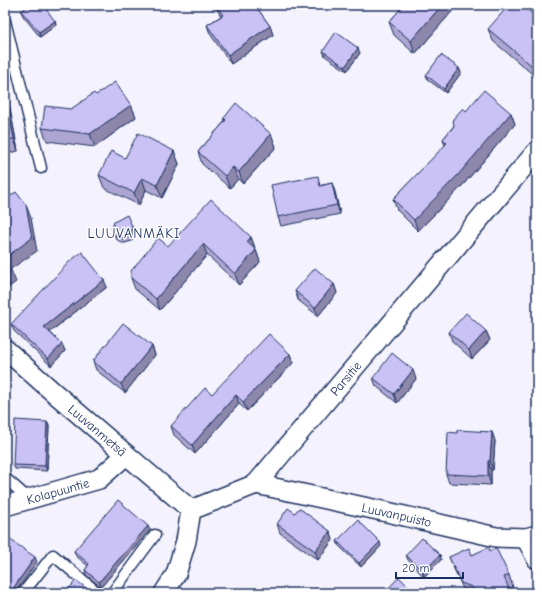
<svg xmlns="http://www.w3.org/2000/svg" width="542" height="598" viewBox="0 0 542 598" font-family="'Comic Neue',sans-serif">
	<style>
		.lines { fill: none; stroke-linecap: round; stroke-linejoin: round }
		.lane-casing { stroke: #1b2f5e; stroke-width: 13 }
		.street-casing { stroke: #1b2f5e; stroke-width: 22 }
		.lane { stroke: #fff; stroke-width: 10 }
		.street { stroke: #fff; stroke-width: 19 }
		.wall { fill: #aea6d2; stroke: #1b2f5e }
		.shaded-wall { fill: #8d87ab; stroke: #1b2f5e }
		.building { fill: #cac1f4; stroke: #1b2f5e }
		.labels { text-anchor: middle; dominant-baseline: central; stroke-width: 3; stroke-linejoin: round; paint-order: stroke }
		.street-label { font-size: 13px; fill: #1b2f5e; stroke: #fff }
		.neighbourhood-label { font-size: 14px; letter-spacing: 1px; fill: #1b2f5e; stroke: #fff }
	</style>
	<rect width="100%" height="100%" fill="#f4f3fd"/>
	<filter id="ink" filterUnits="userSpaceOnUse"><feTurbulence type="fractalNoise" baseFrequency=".025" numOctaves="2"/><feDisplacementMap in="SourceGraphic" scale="8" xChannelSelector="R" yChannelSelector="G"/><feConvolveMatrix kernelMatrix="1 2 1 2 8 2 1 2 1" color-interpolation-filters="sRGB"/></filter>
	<g filter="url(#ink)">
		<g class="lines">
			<defs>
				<path id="lane" d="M 5,21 L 41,168
					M 5,478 L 29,499
					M 23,593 L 53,555 L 98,593
					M 112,593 L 155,535"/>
				<g id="street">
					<path id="s1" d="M 5,349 L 52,391 L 191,510"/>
					<path id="s2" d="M 256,484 L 387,512 L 496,537 L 526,538 L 537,535"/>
					<path id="s3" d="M 5,506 L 99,479 L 126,455"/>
					<path d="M 526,538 L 537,559"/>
					<path id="s4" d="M 164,593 L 176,574 L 186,541 L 191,510 L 256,484 L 537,151"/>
				</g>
			</defs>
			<use href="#lane" class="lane-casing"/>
			<use href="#street" class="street-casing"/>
			<use href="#lane" class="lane"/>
			<use href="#street" class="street"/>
		</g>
		<path class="wall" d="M 214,5 L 255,5 L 270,26 L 273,35 L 231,64 L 210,34 L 207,25 L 221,16 Z
			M 404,5 L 454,5 L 455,8 L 415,54 L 394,35 L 389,22 Z
			M 21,11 L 55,21 L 56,25 L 40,37 L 23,16 Z
			M 537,18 L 537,78 L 493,41 L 488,29 Z
			M 323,51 L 360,53 L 347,71 L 325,56 Z
			M 459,68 L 461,73 L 446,93 L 428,80 L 426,75 Z
			M 5,82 L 18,151 L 5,154 Z
			M 96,95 L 131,105 L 136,117 L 95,147 L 47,141 L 42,128 L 71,109 Z
			M 466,111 L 511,113 L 515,124 L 462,186 L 418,231 L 397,210 L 393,199 L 445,146 L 443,139 Z
			M 224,118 L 271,134 L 276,147 L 243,184 L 238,179 L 230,188 L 202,164 L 198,152 L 225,121 Z
			M 174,151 L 179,164 L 162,198 L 146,190 L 139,205 L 104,188 L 99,175 L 125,158 Z
			M 332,183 L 335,192 L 340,214 L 281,226 L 278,217 L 322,185 Z
			M 134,230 L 134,234 L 132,241 L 125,243 L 122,243 L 116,239 L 114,234 Z
			M 251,237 L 255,248 L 254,249 L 256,250 L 260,262 L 239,285 L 207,255 L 160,310 L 135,289 L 131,278 L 168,246 Z
			M 334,284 L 337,293 L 318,316 L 298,300 L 295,291 Z
			M 107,287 L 50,332 L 62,344 L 65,351 L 51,366 L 14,331 L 11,324 Z
			M 537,315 L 537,330 L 536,329 L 533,320 Z
			M 486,331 L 490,340 L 472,359 L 452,341 L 449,332 Z
			M 152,346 L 155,355 L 125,393 L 96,370 L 93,361 Z
			M 290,354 L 293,363 L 247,411 L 239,404 L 195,454 L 174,435 L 171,426 L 212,394 Z
			M 373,378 L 416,379 L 397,403 L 376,386 Z
			M 47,422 L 49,426 L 47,471 L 15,469 L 13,465 Z
			M 492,432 L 495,441 L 493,470 L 491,470 L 491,485 L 449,483 L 446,474 L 457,433 Z
			M 295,513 L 330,531 L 333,540 L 318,560 L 280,533 L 277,524 Z
			M 150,530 L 101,587 L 86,575 L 85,570 L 88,566 L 76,556 L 74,551 Z
			M 337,541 L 381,546 L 361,567 L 339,546 Z
			M 490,551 L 509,575 L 513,587 L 509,589 L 511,593 L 465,593 L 454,569 L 449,557 L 472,555 Z
			M 406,555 L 440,555 L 441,560 L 424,577 L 408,560 Z"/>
		<path class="shaded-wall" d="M 442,5 L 454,5 L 455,8 L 415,54 L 411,41 Z
			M 55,21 L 56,25 L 40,37 L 39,32 Z
			M 270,26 L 273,35 L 231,64 L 228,55 Z
			M 358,48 L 360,53 L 347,71 L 345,67 Z
			M 459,68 L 461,73 L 446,93 L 444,89 Z
			M 5,82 L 18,151 L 14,139 L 5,94 Z
			M 131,105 L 136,117 L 95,147 L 90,134 Z
			M 511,113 L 515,124 L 462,186 L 418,231 L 414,220 Z
			M 271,134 L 276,147 L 243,184 L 239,172 Z
			M 174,151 L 179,164 L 162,198 L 157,185 Z
			M 233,167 L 238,179 L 230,188 L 225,176 Z
			M 142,178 L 146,190 L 139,205 L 134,193 Z
			M 332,183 L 335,192 L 340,214 L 337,205 Z
			M 26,205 L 31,218 L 37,251 L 8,271 L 5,262 L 5,258 Z
			M 132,226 L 134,230 L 134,234 L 132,241 L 130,236 Z
			M 251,237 L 255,248 L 251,253 L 247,242 Z
			M 203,244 L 207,255 L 160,310 L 156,299 Z
			M 256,250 L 260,262 L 239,285 L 235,274 Z
			M 11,270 L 16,282 L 5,290 L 5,274 Z
			M 104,280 L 107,287 L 47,334 L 44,327 Z
			M 334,284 L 337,293 L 318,316 L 315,308 Z
			M 486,331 L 490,340 L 472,359 L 469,350 Z
			M 62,344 L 65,351 L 51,366 L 48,359 Z
			M 152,346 L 155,355 L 125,393 L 121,384 Z
			M 290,354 L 293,363 L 247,411 L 243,402 Z
			M 413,370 L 416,379 L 397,403 L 394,394 Z
			M 236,395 L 239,404 L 195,454 L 192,445 Z
			M 47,422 L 49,426 L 47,471 L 45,466 Z
			M 492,432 L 495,441 L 493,470 L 490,461 Z
			M 488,461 L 491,470 L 491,485 L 488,476 Z
			M 148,526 L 150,530 L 101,587 L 99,582 Z
			M 330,531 L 333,540 L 318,560 L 315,551 Z
			M 380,542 L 381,546 L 361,567 L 359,563 Z
			M 440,555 L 441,560 L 424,577 L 423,572 Z
			M 35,557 L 37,562 L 15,593 L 10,593 Z"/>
		<path class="building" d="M 30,5 L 43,5 L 55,21 L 39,32 L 21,11 Z
			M 216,5 L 255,5 L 270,26 L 228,55 L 207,25 L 223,15 Z
			M 404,5 L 442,5 L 411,41 L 389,22 Z
			M 509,5 L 522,5 L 537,18 L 537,70 L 488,29 Z
			M 336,32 L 358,48 L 345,67 L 323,51 Z
			M 441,55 L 459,68 L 444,89 L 426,75 Z
			M 115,82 L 131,105 L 90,134 L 42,128 L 45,106 L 71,109 L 94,93 L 96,95 Z
			M 484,90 L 511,113 L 458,175 L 414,220 L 393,199 L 447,143 L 443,139 L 454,126 L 453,119 L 463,108 L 466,111 Z
			M 5,94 L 14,139 L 5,140 Z
			M 236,103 L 271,134 L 239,172 L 233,167 L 225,176 L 198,152 L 226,120 L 224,118 Z
			M 138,133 L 174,151 L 157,185 L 142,178 L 134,193 L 99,175 L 111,151 L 125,158 Z
			M 318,176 L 320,186 L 332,183 L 337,205 L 278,217 L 271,185 Z
			M 16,192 L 26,205 L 32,238 L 5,258 L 5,200 Z
			M 211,199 L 251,237 L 247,242 L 256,250 L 235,274 L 203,244 L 156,299 L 131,278 L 131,271 L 158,238 L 168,246 Z
			M 127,215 L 132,226 L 132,229 L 130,236 L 123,238 L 120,238 L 114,234 L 112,228 L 114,222 Z
			M 82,252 L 104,280 L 44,327 L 62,344 L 48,359 L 11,324 L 70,261 Z
			M 5,261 L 11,270 L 5,274 Z
			M 315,268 L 334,284 L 315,308 L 295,291 Z
			M 466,313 L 486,331 L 469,350 L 449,332 Z
			M 537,315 L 537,324 L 533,320 Z
			M 123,323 L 152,346 L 121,384 L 93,361 Z
			M 269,334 L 290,354 L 243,402 L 236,395 L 192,445 L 171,426 L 205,388 L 212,394 Z
			M 392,353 L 413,370 L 394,394 L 373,378 Z
			M 15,420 L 47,422 L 45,466 L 13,465 Z
			M 457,430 L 492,432 L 490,461 L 488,461 L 488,476 L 446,474 L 448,432 L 457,433 Z
			M 537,437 L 537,454 L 535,446 L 535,438 Z
			M 118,500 L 148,526 L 99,582 L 85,570 L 89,564 L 74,551 Z
			M 288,508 L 295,513 L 299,508 L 330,531 L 315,551 L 277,524 Z
			M 358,520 L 380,542 L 359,563 L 337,541 Z
			M 5,536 L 35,557 L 10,593 L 8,593 L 5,591 Z
			M 422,538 L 440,555 L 423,572 L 406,555 Z
			M 489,547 L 490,551 L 496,548 L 509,575 L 504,577 L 509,589 L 500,593 L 475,593 L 472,587 L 461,583 L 449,557 L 469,548 L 472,555 Z
			M 399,577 L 415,593 L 384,593 Z
			M 76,580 L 91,592 L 90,593 L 66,593 Z"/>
	</g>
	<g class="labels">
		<g class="street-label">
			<text stroke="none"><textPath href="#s4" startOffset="297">Parsitie</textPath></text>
			<text stroke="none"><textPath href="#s1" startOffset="123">Luuvanmetsä</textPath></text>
			<text stroke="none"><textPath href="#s3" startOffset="55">Kolapuuntie</textPath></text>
			<text stroke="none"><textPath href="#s2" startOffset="144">Luuvanpuisto</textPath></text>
		</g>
		<g class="neighbourhood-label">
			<text x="134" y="233">LUUVANMÄKI</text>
		</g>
	</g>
	<rect width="542" height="598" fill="none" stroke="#fff" stroke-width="20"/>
	<rect x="10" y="10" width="522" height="578" fill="none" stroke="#1b2f5e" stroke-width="1.5" filter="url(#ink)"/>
	<path d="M396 572v6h67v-6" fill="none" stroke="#1b2f5e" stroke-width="2"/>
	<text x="402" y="572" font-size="12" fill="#1b2f5e" stroke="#ffffff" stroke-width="3" paint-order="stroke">20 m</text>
</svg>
